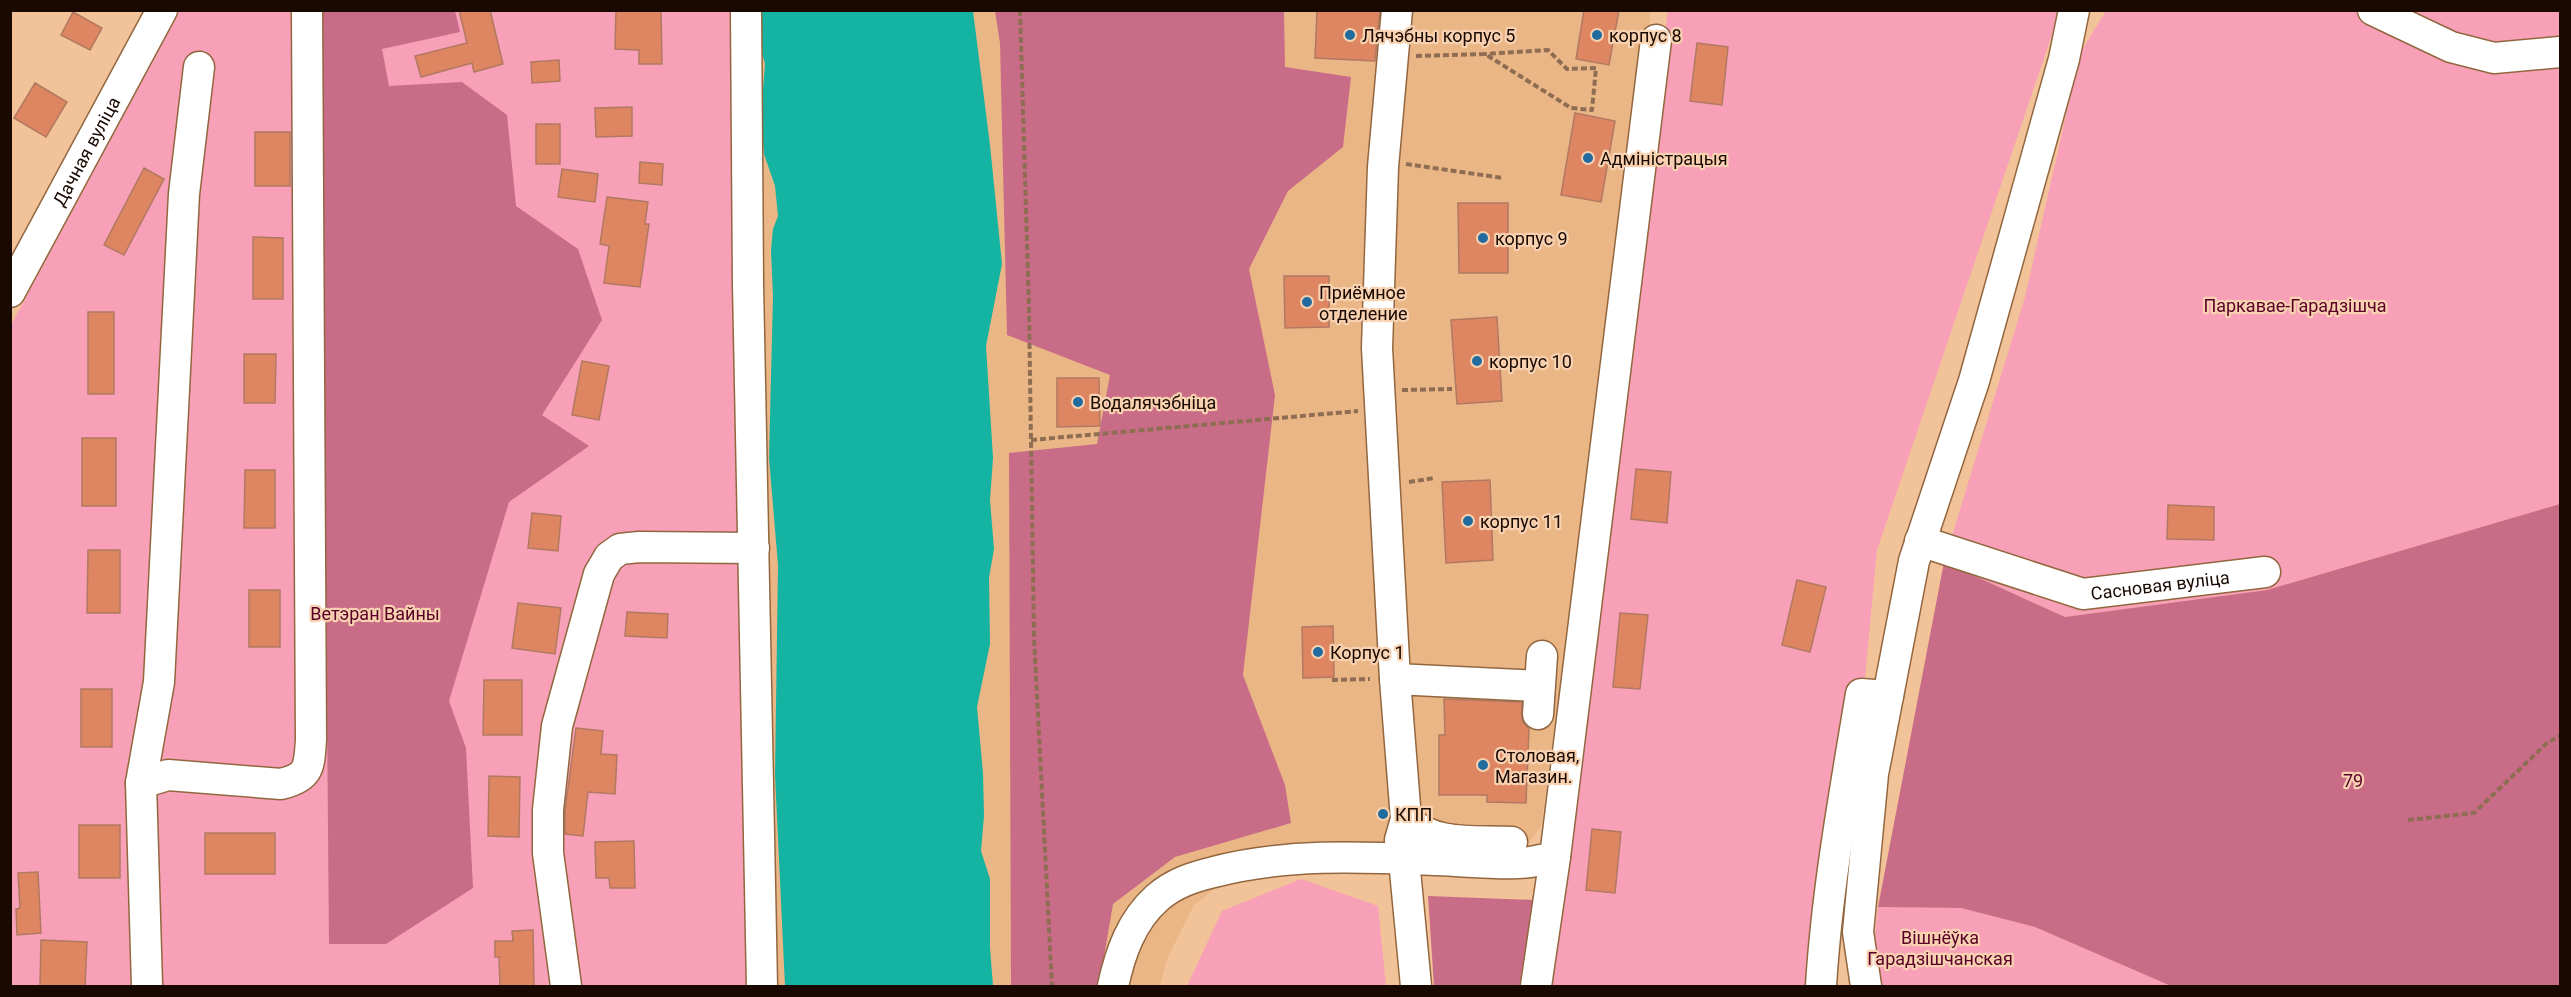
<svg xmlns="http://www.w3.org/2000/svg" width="2571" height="997" viewBox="0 0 2571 997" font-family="Roboto,sans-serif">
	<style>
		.built { fill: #ebb686 }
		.green { fill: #f8a0b7 }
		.forest { fill: #c96c87 }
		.water { fill: #14b3a2 }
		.building { fill: #de8661; stroke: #b17962; stroke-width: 1.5 }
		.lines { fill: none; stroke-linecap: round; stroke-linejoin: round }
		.minor-casing { stroke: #92673f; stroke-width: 33 }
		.path { stroke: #8e6d52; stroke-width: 4; stroke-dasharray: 6 3; stroke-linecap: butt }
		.minor { stroke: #fff; stroke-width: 30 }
		.poi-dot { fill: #206c9f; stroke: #f8d1b0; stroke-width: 2 }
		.labels { text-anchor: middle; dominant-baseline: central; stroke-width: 4.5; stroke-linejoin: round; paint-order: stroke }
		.poi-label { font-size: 18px; fill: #190900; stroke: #f8d1b0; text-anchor: start }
		.street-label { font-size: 18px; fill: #190900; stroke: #f8d1b0 }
		.park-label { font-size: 18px; fill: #590028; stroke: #f8d1b0 }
	</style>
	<rect width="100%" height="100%" fill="#f2c298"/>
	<path class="built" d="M 738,11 L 1651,11 L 1541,826 L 1520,855 L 1379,868 L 1336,865 L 1221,884 L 1194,905 L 1167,959 L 1160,986 L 755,986 L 737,548 L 740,155 Z"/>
	<path class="green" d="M 180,11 L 738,11 L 740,155 L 737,548 L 755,986 L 11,986 L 11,325 Z
		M 1668,11 L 2060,11 L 1877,550 L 1836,986 L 1519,986 Z
		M 2106,11 L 2560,11 L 2560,504 L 2267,590 L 2065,617 L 1944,562 L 2025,297 L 2080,53 Z
		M 1301,879 L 1378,906 L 1386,986 L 1187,986 L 1222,911 Z
		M 1878,907 L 1961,908 L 2035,927 L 2171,986 L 1875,986 L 1875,934 Z"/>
	<path class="forest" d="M 321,11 L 455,11 L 460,32 L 382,49 L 389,86 L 462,82 L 507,115 L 516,206 L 578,249 L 602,320 L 542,415 L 589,446 L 509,502 L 449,701 L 466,748 L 473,888 L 386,944 L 329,944 Z
		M 995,11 L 1284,11 L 1285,67 L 1351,77 L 1343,147 L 1288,191 L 1249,269 L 1275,395 L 1243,675 L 1285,785 L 1291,823 L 1175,857 L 1113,904 L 1099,986 L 1011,986 L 1009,453 L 1097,444 L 1110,375 L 1007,335 L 1000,43 Z
		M 2560,504 L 2560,986 L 2171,986 L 2035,927 L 1961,908 L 1878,907 L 1944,562 L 2065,617 L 2267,590 Z
		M 1428,896 L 1534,900 L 1520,986 L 1434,986 Z"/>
	<path class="water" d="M 762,11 L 973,11 L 990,145 L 1002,264 L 986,346 L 993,458 L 990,500 L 994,549 L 989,578 L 990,644 L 977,707 L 983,773 L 984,816 L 981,851 L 990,879 L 990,948 L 993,986 L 785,986 L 775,775 L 778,565 L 769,458 L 773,296 L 771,250 L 773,229 L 778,216 L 775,186 L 764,154 L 761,117 L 765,64 L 761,49 Z"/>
	<path class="building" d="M 459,10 L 490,10 L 503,64 L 474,72 L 472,63 L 421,77 L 415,56 L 467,43 Z
		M 616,10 L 661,10 L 662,64 L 639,64 L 639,50 L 615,49 Z
		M 1333,10 L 1380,10 L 1375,61 L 1315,58 L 1317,11 Z
		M 1584,10 L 1619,10 L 1609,65 L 1576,59 Z
		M 73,12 L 102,28 L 90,50 L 61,35 Z
		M 1697,43 L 1728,47 L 1722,105 L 1690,101 Z
		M 559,60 L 560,81 L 532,83 L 531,62 Z
		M 35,83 L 67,102 L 46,137 L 14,118 Z
		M 632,107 L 632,136 L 596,137 L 595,108 Z
		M 1575,113 L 1615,121 L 1601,202 L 1561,195 Z
		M 536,124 L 560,124 L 560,164 L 536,164 Z
		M 255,132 L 290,132 L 290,186 L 255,186 Z
		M 640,162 L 663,164 L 662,185 L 639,183 Z
		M 144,168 L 164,179 L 124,255 L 104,245 Z
		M 562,169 L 598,174 L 595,202 L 558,197 Z
		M 607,197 L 648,202 L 645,224 L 649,224 L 640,287 L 604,283 L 609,246 L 600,244 Z
		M 1458,203 L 1508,203 L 1508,273 L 1459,273 Z
		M 253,237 L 283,238 L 283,299 L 253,299 Z
		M 1284,276 L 1329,276 L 1329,327 L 1285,328 Z
		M 88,312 L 114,312 L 114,394 L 88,394 Z
		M 1497,317 L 1502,401 L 1457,404 L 1451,320 Z
		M 244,354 L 276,354 L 275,403 L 244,403 Z
		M 582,361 L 609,366 L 599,420 L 572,415 Z
		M 1057,378 L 1099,378 L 1100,426 L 1057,427 Z
		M 82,438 L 116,438 L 116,506 L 82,506 Z
		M 1636,469 L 1671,472 L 1667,523 L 1631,519 Z
		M 245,470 L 275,470 L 275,528 L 244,528 Z
		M 1490,480 L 1493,560 L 1446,563 L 1442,482 Z
		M 2168,505 L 2214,507 L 2214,540 L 2167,539 Z
		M 532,513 L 561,516 L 558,551 L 528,548 Z
		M 88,550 L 120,550 L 120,613 L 87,613 Z
		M 1797,580 L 1826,587 L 1810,652 L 1782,645 Z
		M 249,590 L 280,590 L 280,647 L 249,647 Z
		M 518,603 L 561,608 L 555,654 L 512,648 Z
		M 627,612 L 668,614 L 667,638 L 625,636 Z
		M 1620,613 L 1648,615 L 1640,689 L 1613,687 Z
		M 1333,626 L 1334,677 L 1303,678 L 1302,627 Z
		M 484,680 L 522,680 L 522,735 L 483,735 Z
		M 81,689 L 112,689 L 112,747 L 81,747 Z
		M 1444,699 L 1522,702 L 1522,721 L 1529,729 L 1526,803 L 1487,802 L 1487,795 L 1439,795 L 1439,735 L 1445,735 Z
		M 576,728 L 603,731 L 601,754 L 617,755 L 615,794 L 588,792 L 583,836 L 565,834 L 565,811 Z
		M 489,776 L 520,777 L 519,837 L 488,836 Z
		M 79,825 L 120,825 L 120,878 L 79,878 Z
		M 1592,829 L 1621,832 L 1615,893 L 1586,890 Z
		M 205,833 L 275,833 L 275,874 L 205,874 Z
		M 634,841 L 635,888 L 610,888 L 609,878 L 596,878 L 595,842 Z
		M 38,872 L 41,933 L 17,935 L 16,909 L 20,908 L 18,873 Z
		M 533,930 L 534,987 L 500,987 L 499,957 L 495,957 L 495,941 L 513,941 L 512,931 Z
		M 41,940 L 87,942 L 85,987 L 40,986 Z"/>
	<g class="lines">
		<defs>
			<g id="minor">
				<path d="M 746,10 L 748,284 L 762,986"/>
				<path d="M 1397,10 L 1383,167 L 1377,348 L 1395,679 L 1406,819 L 1400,840 L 1404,860 L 1416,986"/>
				<path d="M 2373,10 L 2451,47 L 2494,58 L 2560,52"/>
				<path id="s1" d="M 10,292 L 162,10"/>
				<path id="s2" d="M 1920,541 L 2083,594 L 2265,572"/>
				<path d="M 1395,679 L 1539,686"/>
				<path d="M 1538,714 L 1542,656"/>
				<path d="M 141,783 L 168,775 L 281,784 C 310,777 309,767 311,740 L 307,10"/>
				<path d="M 1406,819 C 1434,847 1476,840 1512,842"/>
				<path d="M 147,986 L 141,783 L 159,682 L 184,194 L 199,67"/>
				<path d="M 566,986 L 548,853 L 548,810 L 557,726 L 599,574 L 609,557 L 620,549 L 639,547 L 754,548"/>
				<path d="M 1113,986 C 1120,954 1131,921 1157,898 C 1174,883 1193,877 1214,872 C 1286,853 1364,857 1437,860 C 1464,861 1492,864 1519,863 C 1531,863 1544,859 1555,857 L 1656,40"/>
				<path d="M 1536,986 L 1555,857"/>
				<path d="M 1821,986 C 1827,888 1845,791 1861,694 L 1888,696"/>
				<path d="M 1866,986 L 1858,932 L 1873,774 L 1914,561 L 1974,381 L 2064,59 L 2074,10"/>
			</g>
		</defs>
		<use href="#minor" class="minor-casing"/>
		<path class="path" d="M 1020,10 L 1029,309 L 1034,637 L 1052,986
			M 1416,56 L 1485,54 L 1571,108 L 1592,110 L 1596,68 L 1567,69 L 1548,50 L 1485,54
			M 1406,164 L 1503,178
			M 1402,390 L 1452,389
			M 1031,440 L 1358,411
			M 1409,482 L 1435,478
			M 1332,680 L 1370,679
			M 2408,820 L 2474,813 L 2547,743 L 2560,736"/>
		<use href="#minor" class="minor"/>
	</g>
	<g class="poi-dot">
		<circle cx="1350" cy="35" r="6"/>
		<circle cx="1597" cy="35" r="6"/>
		<circle cx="1588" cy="158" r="6"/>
		<circle cx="1483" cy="238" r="6"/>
		<circle cx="1307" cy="302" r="6"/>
		<circle cx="1477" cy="361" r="6"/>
		<circle cx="1078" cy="402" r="6"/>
		<circle cx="1468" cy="521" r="6"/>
		<circle cx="1318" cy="652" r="6"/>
		<circle cx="1483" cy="765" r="6"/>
		<circle cx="1383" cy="814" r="6"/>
	</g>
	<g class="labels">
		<g class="poi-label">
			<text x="1362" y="35">Лячэбны корпус 5</text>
			<text x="1609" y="35">корпус 8</text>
			<text x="1600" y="158">Адміністрацыя</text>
			<text x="1495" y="238">корпус 9</text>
			<text x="1319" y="292">Приёмное<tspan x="1319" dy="21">отделение</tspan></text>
			<text x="1489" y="361">корпус 10</text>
			<text x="1090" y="402">Водалячэбніца</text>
			<text x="1480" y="521">корпус 11</text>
			<text x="1330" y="652">Корпус 1</text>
			<text x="1495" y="755">Столовая,<tspan x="1495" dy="21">Магазин.</tspan></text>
			<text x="1395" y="814">КПП</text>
		</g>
		<g class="street-label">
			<text stroke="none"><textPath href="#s1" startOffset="160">Дачная вуліца</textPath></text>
			<text stroke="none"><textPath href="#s2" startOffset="249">Сасновая вуліца</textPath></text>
		</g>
		<g class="park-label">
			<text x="2295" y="305">Паркавае-Гарадзішча</text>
			<text x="375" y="613">Ветэран Вайны</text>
			<text x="2353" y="780">79</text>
			<text x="1940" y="937">Вішнёўка<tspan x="1940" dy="21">Гарадзішчанская</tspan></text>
		</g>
	</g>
	<rect width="2571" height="997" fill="none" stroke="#190900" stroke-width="24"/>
</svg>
